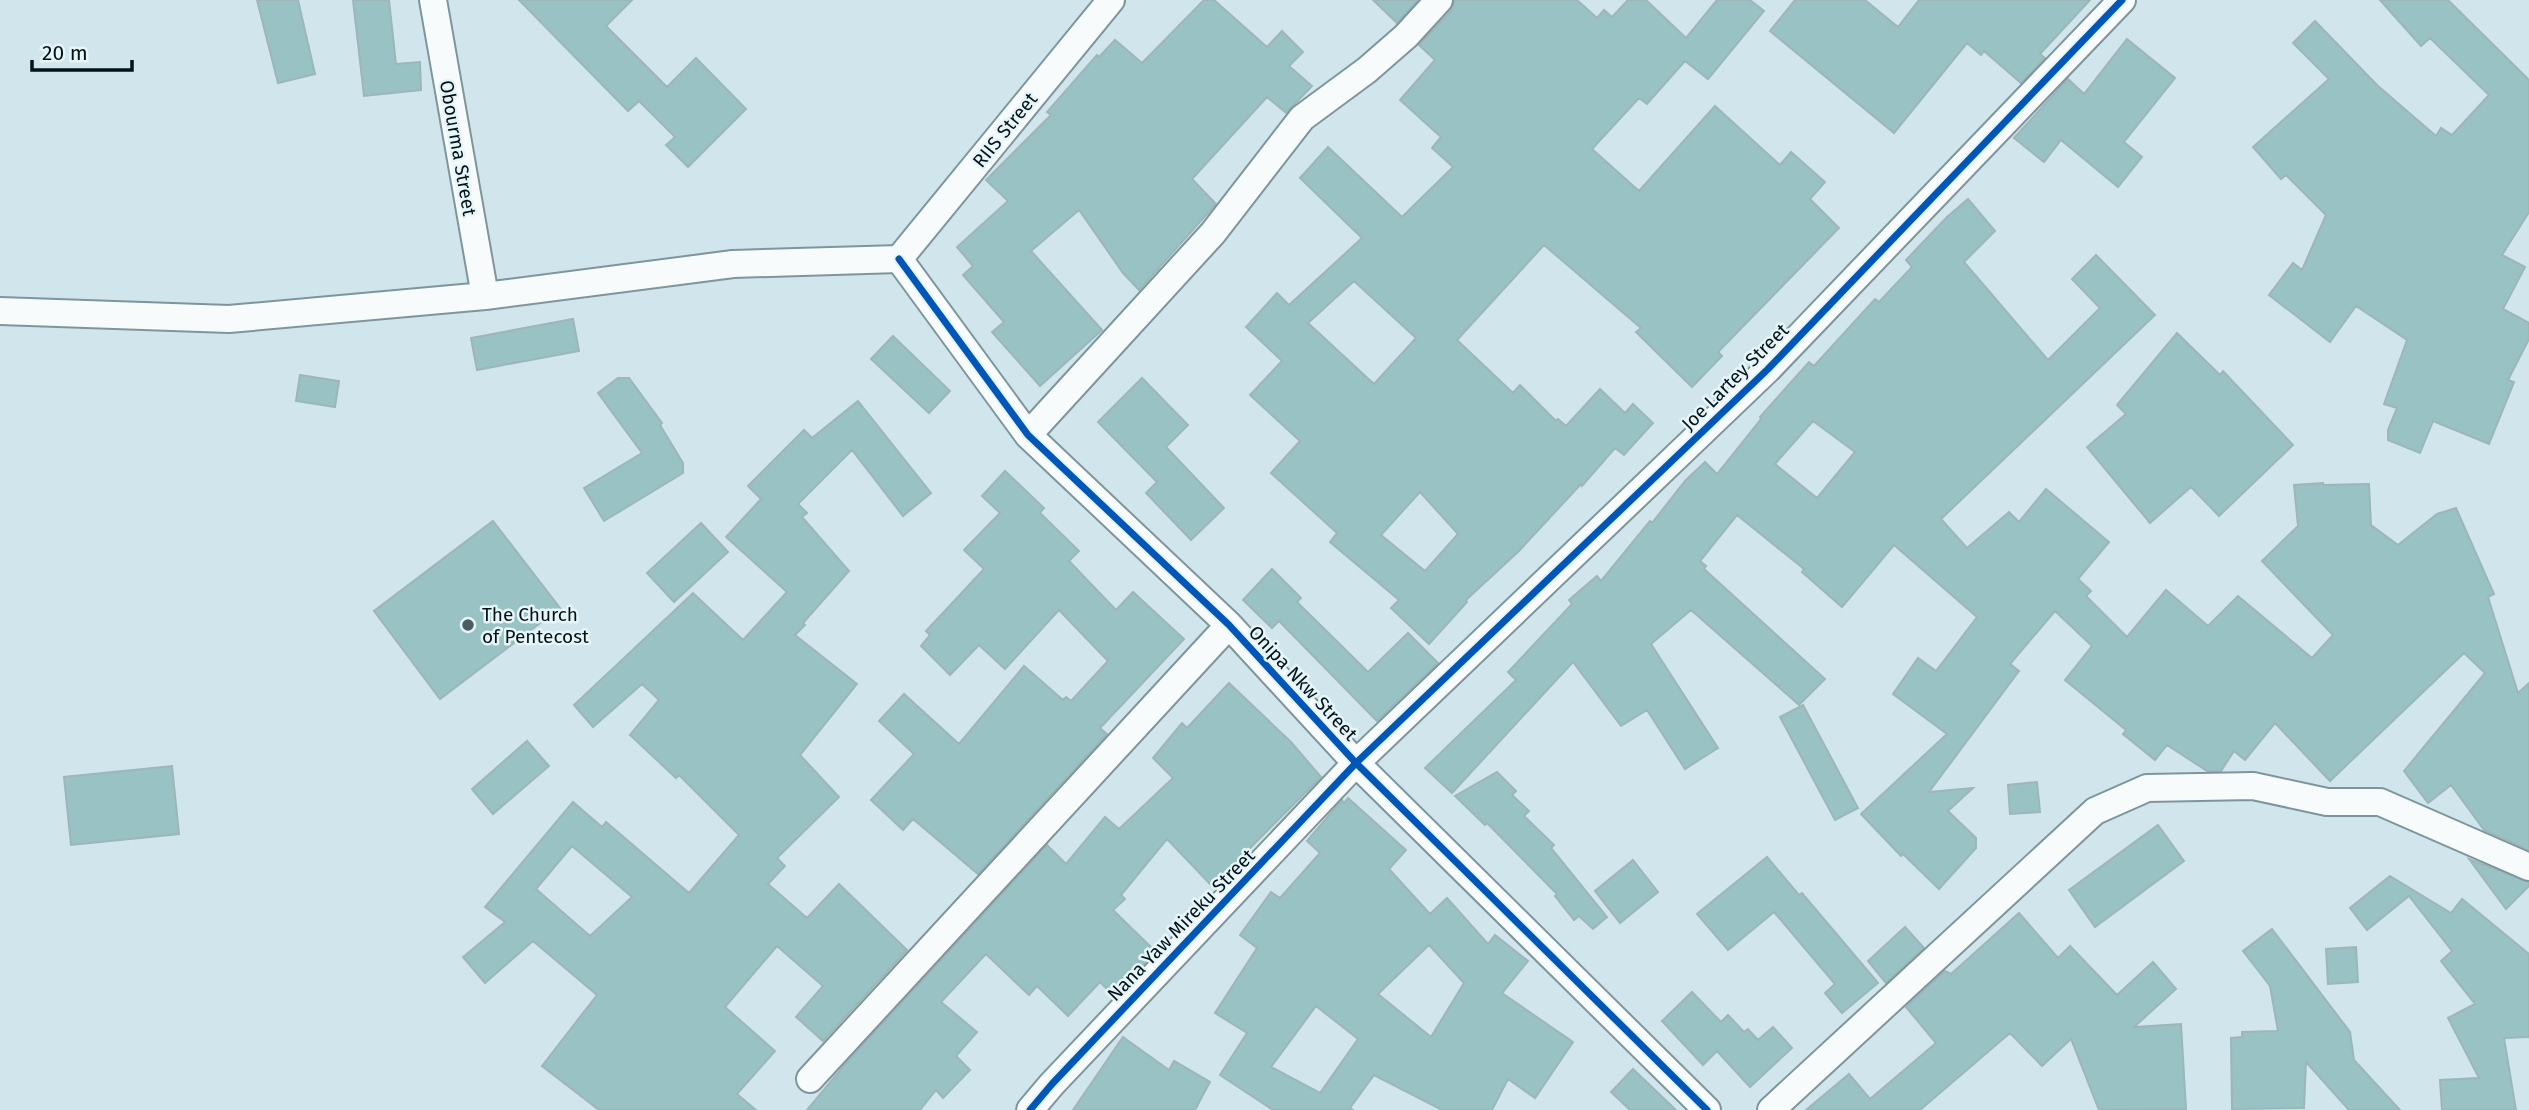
<svg xmlns="http://www.w3.org/2000/svg" width="2529" height="1110" viewBox="0 0 2529 1110" font-family="'Fira Sans',sans-serif">
	<style>
		.building { fill: #99c2c5; stroke: #9cb6b9; stroke-width: 2; fill-rule: evenodd }
		.lines { fill: none; stroke-linecap: round; stroke-linejoin: round }
		.minor-casing { stroke: #7d969c; stroke-width: 30 }
		.minor { stroke: #f8fbfc; stroke-width: 26 }
		.cycleway-casing { stroke: #e7f5f9; stroke-width: 11 }
		.cycleway { stroke: #0057b8; stroke-width: 7 }
		.poi-dot { fill: #495d63; stroke: #e7f5f9; stroke-width: 2.5 }
		.labels { text-anchor: middle; dominant-baseline: central; stroke-width: 5; stroke-linejoin: round; paint-order: stroke }
		.street-label { font-size: 19px; fill: #001319; stroke: #e7f5f9 }
		.poi-label { font-size: 19px; fill: #001319; stroke: #e7f5f9; text-anchor: start }
	</style>
	<rect width="100%" height="100%" fill="#d0e6ec"/>
	<path class="building" d="M 257,0 L 298,0 L 315,74 L 278,83 Z
		M 353,0 L 389,0 L 396,64 L 420,62 L 421,90 L 364,96 Z
		M 519,0 L 632,0 L 606,26 L 667,87 L 696,58 L 746,109 L 688,167 L 666,145 L 675,137 L 639,101 L 628,111 Z
		M 1204,0 L 1214,0 L 1267,47 L 1282,31 L 1303,52 L 1289,66 L 1312,86 L 1286,113 L 1267,97 L 1192,179 L 1216,204 L 1139,290 L 1123,273 L 1079,210 L 1031,251 L 1102,330 L 1040,386 L 992,332 L 1004,322 L 963,275 L 973,266 L 957,247 L 1008,201 L 986,180 L 1051,115 L 1047,112 L 1097,55 L 1099,57 L 1115,40 L 1142,63 Z
		M 1373,0 L 1418,0 L 1397,23 Z
		M 1454,0 L 1577,0 L 1597,18 L 1604,10 L 1612,17 L 1628,0 L 1646,0 L 1686,38 L 1717,0 L 1750,0 L 1764,11 L 1708,79 L 1685,61 L 1647,104 L 1639,98 L 1592,149 L 1639,191 L 1715,106 L 1780,165 L 1791,152 L 1825,182 L 1810,199 L 1839,228 L 1718,352 L 1722,356 L 1692,387 L 1636,332 L 1641,328 L 1544,245 L 1457,340 L 1513,393 L 1520,385 L 1556,421 L 1558,419 L 1566,426 L 1600,389 L 1625,413 L 1633,404 L 1653,423 L 1624,455 L 1615,448 L 1582,486 L 1581,484 L 1519,551 L 1466,600 L 1467,602 L 1429,644 L 1391,608 L 1399,600 L 1330,542 L 1337,533 L 1271,473 L 1300,441 L 1250,395 L 1282,361 L 1246,327 L 1277,293 L 1289,305 L 1362,238 L 1300,178 L 1328,147 L 1402,217 L 1453,167 L 1432,148 L 1441,137 L 1400,100 L 1435,60 L 1419,45 L 1451,11 ZM 1354,281 L 1416,338 L 1374,384 L 1308,323 ZM 1420,492 L 1458,534 L 1425,571 L 1381,535 Z
		M 1795,0 L 1865,0 L 1898,27 L 1919,0 L 2090,0 L 2040,54 L 2045,58 L 2021,83 L 1984,51 L 1981,55 L 1967,43 L 1894,133 L 1770,31 Z
		M 2380,0 L 2448,0 L 2529,80 L 2529,212 L 2502,255 L 2525,267 L 2503,309 L 2529,323 L 2529,339 L 2508,380 L 2514,382 L 2489,444 L 2433,421 L 2420,453 L 2388,440 L 2388,430 L 2397,408 L 2384,404 L 2407,340 L 2356,306 L 2330,342 L 2269,295 L 2293,263 L 2302,270 L 2326,215 L 2286,175 L 2281,179 L 2253,147 L 2329,79 L 2293,43 L 2315,21 L 2378,86 L 2436,136 L 2441,128 L 2452,135 L 2489,95 L 2430,38 L 2421,46 Z
		M 2127,39 L 2175,78 L 2124,142 L 2142,157 L 2118,187 L 2061,140 L 2044,162 L 2014,138 L 2068,79 L 2084,94 Z
		M 1968,199 L 1995,231 L 1964,262 L 2048,360 L 2100,308 L 2072,279 L 2096,255 L 2155,315 L 1941,519 L 1967,548 L 2009,512 L 2019,522 L 2046,489 L 2109,542 L 2078,579 L 2091,591 L 2086,596 L 2127,637 L 2166,590 L 2208,626 L 2238,596 L 2312,658 L 2333,635 L 2262,561 L 2298,526 L 2294,485 L 2323,483 L 2323,485 L 2369,484 L 2371,525 L 2398,545 L 2437,514 L 2456,508 L 2494,594 L 2488,597 L 2518,693 L 2529,683 L 2529,850 L 2484,830 L 2451,785 L 2428,803 L 2404,771 L 2485,673 L 2464,653 L 2330,781 L 2275,723 L 2245,760 L 2234,751 L 2221,771 L 2207,771 L 2167,745 L 2155,760 L 2123,734 L 2126,730 L 2065,680 L 2092,646 L 2055,611 L 2010,664 L 2019,671 L 1929,792 L 1973,788 L 1948,811 L 1976,838 L 1976,848 L 1939,889 L 1903,854 L 1901,856 L 1861,814 L 1947,734 L 1893,694 L 1918,658 L 1936,671 L 1977,617 L 1894,545 L 1842,607 L 1802,572 L 1804,569 L 1737,515 L 1700,561 L 1706,566 L 1704,569 L 1825,679 L 1799,705 L 1691,610 L 1651,644 L 1718,748 L 1685,769 L 1647,710 L 1621,726 L 1573,662 L 1452,793 L 1425,768 L 1516,680 L 1508,672 L 1572,604 L 1569,600 L 1597,576 L 1601,581 L 1650,521 L 1652,523 L 1685,481 L 1705,462 L 1717,474 L 1761,419 L 1760,417 L 1809,362 L 1814,366 L 1875,299 L 1879,302 L 1912,267 L 1906,260 L 1947,217 ZM 1813,421 L 1855,452 L 1817,498 L 1775,464 Z
		M 573,319 L 579,351 L 477,370 L 471,338 Z
		M 2177,333 L 2220,375 L 2223,371 L 2293,445 L 2219,516 L 2191,487 L 2150,523 L 2087,447 L 2126,414 L 2117,405 Z
		M 893,336 L 950,391 L 929,413 L 871,359 Z
		M 300,375 L 339,381 L 335,407 L 296,401 Z
		M 618,378 L 629,378 L 662,423 L 660,425 L 683,463 L 683,473 L 604,521 L 584,488 L 642,453 L 598,393 Z
		M 1142,378 L 1188,425 L 1166,447 L 1224,508 L 1191,540 L 1146,493 L 1157,482 L 1098,422 Z
		M 858,401 L 931,493 L 903,516 L 852,450 L 798,504 L 807,513 L 802,517 L 849,571 L 803,623 L 805,625 L 795,635 L 857,684 L 800,755 L 839,797 L 777,858 L 785,866 L 768,884 L 807,918 L 839,884 L 907,950 L 823,1041 L 796,1017 L 823,986 L 777,946 L 725,1007 L 775,1051 L 737,1094 L 756,1110 L 599,1110 L 542,1066 L 597,995 L 533,941 L 485,983 L 463,957 L 505,922 L 485,907 L 573,802 L 602,827 L 606,822 L 689,893 L 739,835 L 679,775 L 676,778 L 630,735 L 659,700 L 642,684 L 593,727 L 574,705 L 693,593 L 743,640 L 787,592 L 726,537 L 761,499 L 748,486 L 804,430 L 812,438 ZM 572,846 L 632,897 L 590,936 L 536,889 Z
		M 1005,471 L 1044,508 L 1040,513 L 1079,551 L 1069,561 L 1116,610 L 1133,592 L 1184,639 L 1100,728 L 1107,734 L 978,874 L 913,819 L 903,830 L 871,800 L 914,754 L 879,721 L 904,694 L 959,744 L 1024,666 L 1063,700 L 1066,697 L 1071,701 L 1108,661 L 1059,610 L 1005,669 L 979,645 L 950,675 L 921,646 L 930,635 L 926,631 L 984,569 L 964,550 L 1000,513 L 982,496 Z
		M 493,521 L 560,608 L 440,699 L 374,611 Z
		M 701,523 L 728,552 L 674,602 L 647,573 Z
		M 1272,569 L 1301,598 L 1297,602 L 1368,672 L 1408,633 L 1438,663 L 1377,721 L 1279,621 L 1272,628 L 1243,600 Z
		M 1229,683 L 1291,742 L 1321,777 L 1212,886 L 1167,839 L 1121,895 L 1125,899 L 1113,910 L 1156,952 L 1114,996 L 1100,982 L 1068,1016 L 1037,986 L 1029,995 L 986,954 L 941,1002 L 977,1032 L 956,1056 L 970,1070 L 943,1098 L 936,1090 L 920,1110 L 807,1110 L 847,1062 L 1047,845 L 1066,864 L 1105,817 L 1119,829 L 1173,778 L 1153,758 L 1182,723 L 1187,728 Z
		M 1803,705 L 1858,808 L 1835,820 L 1780,717 Z
		M 527,741 L 549,766 L 493,814 L 472,789 Z
		M 172,766 L 179,834 L 71,845 L 64,777 Z
		M 1497,772 L 1516,791 L 1512,795 L 1529,811 L 1524,816 L 1554,845 L 1551,848 L 1607,917 L 1593,929 L 1579,916 L 1574,920 L 1555,896 L 1557,894 L 1487,823 L 1485,825 L 1455,796 Z
		M 2037,782 L 2040,812 L 2010,814 L 2008,785 Z
		M 1348,798 L 1406,850 L 1389,869 L 1430,914 L 1447,898 L 1488,944 L 1495,935 L 1528,961 L 1502,993 L 1573,1042 L 1535,1098 L 1508,1079 L 1492,1110 L 1442,1110 L 1374,1075 L 1350,1108 L 1353,1110 L 1273,1110 L 1220,1075 L 1247,1033 L 1215,1013 L 1257,948 L 1240,935 L 1271,892 L 1280,898 L 1320,853 L 1307,841 L 1342,800 L 1344,803 ZM 1429,945 L 1464,983 L 1431,1037 L 1378,994 ZM 1316,1006 L 1358,1039 L 1320,1093 L 1271,1067 Z
		M 2158,825 L 2184,861 L 2095,927 L 2069,890 Z
		M 1767,857 L 1799,895 L 1802,893 L 1878,983 L 1842,1013 L 1825,993 L 1835,984 L 1774,912 L 1728,950 L 1697,914 Z
		M 2469,859 L 2529,882 L 2529,886 L 2506,909 Z
		M 1633,860 L 1658,892 L 1620,923 L 1595,891 Z
		M 2390,876 L 2451,913 L 2462,899 L 2529,954 L 2529,1037 L 2504,1038 L 2516,1110 L 2442,1110 L 2440,1080 L 2479,1078 L 2448,1018 L 2475,1004 L 2441,961 L 2452,951 L 2409,896 L 2367,930 L 2350,908 Z
		M 2019,913 L 2058,958 L 2070,946 L 2117,995 L 2153,962 L 2176,989 L 2134,1027 L 2181,1024 L 2186,1109 L 2099,1110 L 2071,1039 L 2042,1066 L 2010,1033 L 1920,1110 L 1806,1110 L 1849,1074 L 1870,1099 L 1936,1043 L 1906,1007 L 1945,971 L 1951,974 Z
		M 1905,927 L 1924,948 L 1886,983 L 1868,961 Z
		M 2272,929 L 2350,1032 L 2354,1060 L 2400,1110 L 2349,1110 L 2306,1062 L 2304,1108 L 2232,1109 L 2231,1038 L 2242,1037 L 2242,1032 L 2278,1031 L 2270,986 L 2243,951 Z
		M 2356,947 L 2358,982 L 2328,984 L 2326,949 Z
		M 1692,992 L 1721,1022 L 1728,1015 L 1744,1032 L 1748,1029 L 1758,1040 L 1773,1027 L 1792,1048 L 1750,1087 L 1717,1051 L 1703,1065 L 1662,1021 Z
		M 1123,1037 L 1169,1070 L 1174,1061 L 1210,1082 L 1195,1110 L 1073,1110 Z
		M 1633,1069 L 1676,1110 L 1630,1110 L 1611,1092 Z"/>
	<g class="lines">
		<defs>
			<path id="minor" d="M 433,0 L 485,296
				M 899,259 L 1028,435 L 1229,625 L 1356,763 L 1707,1110
				M 899,259 L 1111,0
				M 0,311 L 229,319 L 485,296 L 733,264 L 899,259
				M 1028,435 L 1213,233 L 1302,118 L 1367,70 L 1406,36 L 1439,0
				M 810,1079 L 1229,625
				M 1030,1110 L 1052,1084 L 1356,763 L 1768,369 L 2122,0
				M 1771,1110 L 2095,811 L 2147,788 L 2253,786 L 2327,802 L 2380,802 L 2529,867"/>
		</defs>
		<use href="#minor" class="minor-casing"/>
		<use href="#minor" class="minor"/>
		<defs>
			<path id="cycleway" d="M 899,259 L 1028,435 L 1229,625 L 1356,763 L 1707,1110
				M 1030,1110 L 1052,1084 L 1356,763 L 1768,369 L 2122,0"/>
		</defs>
		<use href="#cycleway" class="cycleway-casing"/>
		<use href="#cycleway" class="cycleway"/>
	</g>
	<circle class="poi-dot" cx="468" cy="625" r="7"/>
	<g class="labels">
		<g class="street-label">
			<text transform="translate(1005 130) rotate(-51)">RIIS Street</text>
			<text transform="translate(458 148) rotate(80)">Obourma Street</text>
			<text transform="translate(1735 377) rotate(-45)">Joe Lartey Street</text>
			<text transform="translate(1303 683) rotate(47)">Onipa Nkw Street</text>
			<text transform="translate(1181 925) rotate(-46)">Nana Yaw Mireku Street</text>
		</g>
		<g class="poi-label">
			<text x="482" y="614">The Church<tspan x="482" dy="22">of Pentecost</tspan></text>
		</g>
	</g>
	<path d="M32 60v10h100v-10" fill="none" stroke="#001319" stroke-width="3.5"/>
	<text x="42" y="60" font-size="21" fill="#001319" stroke="#e7f5f9" stroke-width="5" paint-order="stroke">20 m</text>
</svg>
